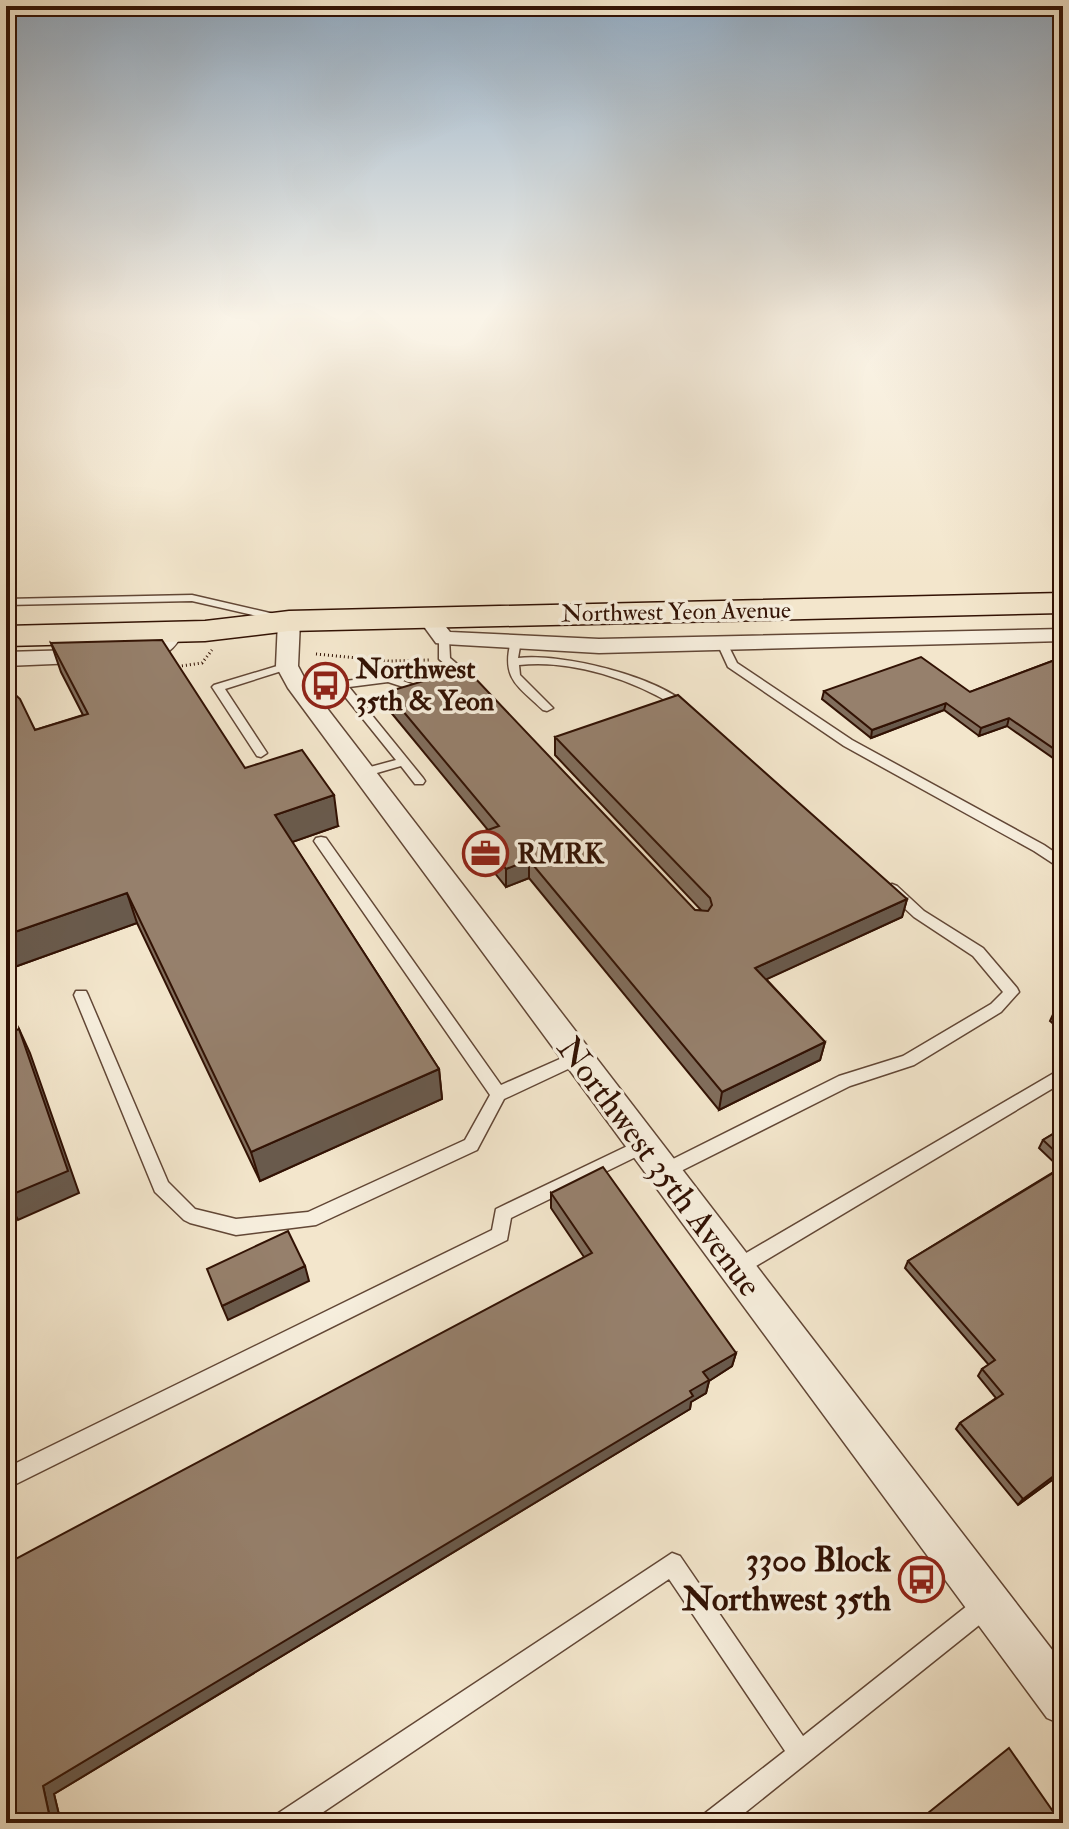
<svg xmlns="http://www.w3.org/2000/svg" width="1069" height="1829" viewBox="0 0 1069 1829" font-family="'IM FELL Double Pica',serif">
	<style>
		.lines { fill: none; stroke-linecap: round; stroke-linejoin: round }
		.service-casing { stroke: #624736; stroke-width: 3 }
		.minor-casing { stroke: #624736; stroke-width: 3 }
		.trunk-casing { stroke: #321204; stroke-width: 3 }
		.path { stroke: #321204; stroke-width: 3; stroke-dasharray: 1 3; stroke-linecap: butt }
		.service { fill: #f7efde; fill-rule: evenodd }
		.minor { fill: #f7efde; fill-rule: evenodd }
		.trunk { fill: #f3e6cc; fill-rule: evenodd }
		.wall { fill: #816e5d; stroke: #321204; stroke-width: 2 }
		.shaded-wall { fill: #695a4c; stroke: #321204; stroke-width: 2 }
		.building { fill: #96806c; stroke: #321204; stroke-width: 2 }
		.labels { text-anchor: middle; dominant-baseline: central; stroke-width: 7; stroke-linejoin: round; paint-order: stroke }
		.far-street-label { font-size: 24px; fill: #321204; stroke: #f7efde }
		.poi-label { font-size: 28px; font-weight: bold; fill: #321204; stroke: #f7efde; text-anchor: start }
		.near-street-label { font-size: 34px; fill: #321204; stroke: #f7efde }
		.near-poi-label { font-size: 34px; font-weight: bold; fill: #321204; stroke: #f7efde; text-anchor: end }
	</style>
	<rect width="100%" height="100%" fill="#f3e6cc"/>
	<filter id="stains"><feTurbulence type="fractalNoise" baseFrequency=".0025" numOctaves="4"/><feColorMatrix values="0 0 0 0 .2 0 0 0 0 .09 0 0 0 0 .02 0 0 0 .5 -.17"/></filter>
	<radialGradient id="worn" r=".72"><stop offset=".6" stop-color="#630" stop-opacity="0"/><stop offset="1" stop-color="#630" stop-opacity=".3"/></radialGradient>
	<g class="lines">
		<defs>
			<path id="service" d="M 192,595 L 283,616 L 284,618 L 279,621 L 192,601 L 6,605 L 6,599 Z
				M 444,635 L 449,638 L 450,658 L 475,679 L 475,683 L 467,683 L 439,659 L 439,638 Z
				M 516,638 L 521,641 L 518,658 C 562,653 657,676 690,707 L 688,709 L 680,709 C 635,680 572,659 519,665 L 520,675 L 553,708 L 547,711 L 543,710 C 518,686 501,679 511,641 Z
				M 722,640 L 727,643 L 737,663 L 852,740 L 1044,845 L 1063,858 L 1063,870 L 1034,851 L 844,746 L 728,667 L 717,643 Z
				M 287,663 L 293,666 L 291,668 L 225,689 L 267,753 L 261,757 L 257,756 L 212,687 L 214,685 Z
				M 389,676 L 425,689 L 419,692 L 388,682 L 349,687 L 423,778 L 425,781 L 423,784 L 415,784 L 401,766 L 363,777 L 359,776 L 357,773 L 359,770 L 396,760 L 338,688 L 300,692 L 294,689 L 300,686 Z
				M 321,837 L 326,838 L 501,1085 L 571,1054 L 577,1052 L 583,1054 L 585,1058 L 583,1062 L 504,1099 L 477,1150 L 316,1225 L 236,1235 L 190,1223 L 184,1220 L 155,1192 L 74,995 L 76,991 L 86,991 L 88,995 L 168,1182 L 195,1209 L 236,1219 L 308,1212 L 465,1140 L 490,1095 L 316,844 L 314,841 L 316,838 Z
				M 892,884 L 897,886 L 924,911 L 983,948 L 1017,988 L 1019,992 L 1001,1012 L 914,1065 L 850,1086 L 669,1177 L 663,1179 L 657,1177 L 655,1172 L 657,1167 L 839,1076 L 903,1056 L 991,1004 L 1003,992 L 973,956 L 914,917 L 887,892 L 885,889 L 887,886 Z
				M 1054,1073 L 1060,1074 L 1062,1079 L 1060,1084 L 741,1275 L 735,1277 L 729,1275 L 726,1269 L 729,1263 Z
				M 642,1139 L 648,1141 L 650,1146 L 648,1151 L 511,1218 L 507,1240 L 6,1489 L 6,1468 L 492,1230 L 496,1209 Z
				M 672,1553 L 680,1556 L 803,1736 L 977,1598 L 985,1595 L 993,1598 L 996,1606 L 993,1614 L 732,1823 L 701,1823 L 704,1814 L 785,1751 L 669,1579 L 307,1823 L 274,1823 L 277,1814 Z"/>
			<path id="minor" d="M 428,611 L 435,613 L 450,632 L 599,639 L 1063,629 L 1063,641 L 599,653 L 444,644 L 436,643 L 417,617 Z
				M 289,615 L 300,621 L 298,666 L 306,681 L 1063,1664 L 1063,1725 L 1047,1718 L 288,688 L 276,666 L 278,621 Z
				M 172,626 L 183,632 C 175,650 165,656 147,660 L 6,666 L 6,652 L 145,648 L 156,641 L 164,627 Z"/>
			<path id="trunk" d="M 1063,593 L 1063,613 L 289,631 L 205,641 L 6,646 L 6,626 L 205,621 L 289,611 Z"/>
		</defs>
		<use href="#service" class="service-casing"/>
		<use href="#minor" class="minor-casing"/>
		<use href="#trunk" class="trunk-casing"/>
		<path class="path" d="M 316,654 L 389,661 L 429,660
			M 174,667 L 202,663 L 212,650"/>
		<use href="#service" class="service"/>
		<use href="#minor" class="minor"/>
		<use href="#trunk" class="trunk"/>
	</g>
	<path class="wall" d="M 51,643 L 245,768 L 338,826 L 292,842 L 439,1069 L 442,1099 L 260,1181 L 137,923 L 6,970 L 6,686 L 35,730 L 83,715 L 61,672 Z
		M 1063,657 L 1063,765 L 1007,726 L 979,736 L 944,710 L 871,738 L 822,699 L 824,691 L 970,692 Z
		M 387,692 L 695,910 L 702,911 L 555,755 L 555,737 L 907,899 L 902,917 L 766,979 L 825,1042 L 820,1060 L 719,1110 L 529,878 L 506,887 L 478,852 L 477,834 L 488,830 L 389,710 Z
		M 1063,996 L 1063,1032 L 1050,1021 L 1061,997 Z
		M 1063,1128 L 1063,1472 L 1018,1505 L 956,1429 L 960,1423 L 996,1398 L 978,1376 L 982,1369 L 989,1365 L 905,1268 L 908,1261 L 1060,1168 L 1039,1148 L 1043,1140 Z
		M 551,1193 L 736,1353 L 732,1366 L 709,1381 L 706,1393 L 691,1402 L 690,1409 L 54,1794 L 61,1823 L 6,1823 L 584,1257 L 551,1208 Z"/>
	<path class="shaded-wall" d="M 946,703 L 944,710 L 871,738 L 872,730 Z
		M 1009,718 L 1007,726 L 979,736 L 981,728 Z
		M 334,795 L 338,826 L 281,846 L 275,815 Z
		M 529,860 L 529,878 L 506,887 L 506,869 Z
		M 127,893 L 137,923 L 6,970 L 6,935 Z
		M 907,899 L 902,917 L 752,986 L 755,968 Z
		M 19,1029 L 30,1053 L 79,1193 L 18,1220 L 6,1197 Z
		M 825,1042 L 820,1060 L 719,1110 L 722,1092 Z
		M 439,1069 L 442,1099 L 260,1181 L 251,1152 Z
		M 305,1266 L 309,1281 L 228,1320 L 222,1306 Z
		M 736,1353 L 732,1366 L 709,1381 L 706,1393 L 691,1402 L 690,1409 L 54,1794 L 61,1823 L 51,1823 L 43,1786 L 690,1391 L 703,1372 Z
		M 1063,1469 L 1063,1472 L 1018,1505 L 1023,1499 Z"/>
	<path class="building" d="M 162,640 L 245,768 L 302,750 L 334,795 L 275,815 L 439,1069 L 251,1152 L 127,893 L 6,935 L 6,686 L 20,699 L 35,730 L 88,714 L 51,643 Z
		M 921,657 L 970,692 L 1063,657 L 1063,755 L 1009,718 L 981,728 L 946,703 L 872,730 L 824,691 Z
		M 463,669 L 474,677 L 695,910 L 708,911 L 712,905 L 710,898 L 555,737 L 678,695 L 907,899 L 755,968 L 825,1042 L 722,1092 L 529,860 L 506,869 L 477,834 L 499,826 L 387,692 Z
		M 19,1029 L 68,1171 L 6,1197 L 6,1034 Z
		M 1063,1128 L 1063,1159 L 1043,1140 Z
		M 603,1167 L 736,1353 L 703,1372 L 709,1380 L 690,1391 L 693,1396 L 43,1786 L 51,1823 L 6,1823 L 6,1564 L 592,1253 L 551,1193 Z
		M 1063,1167 L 1063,1469 L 1023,1499 L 960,1423 L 1003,1394 L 982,1369 L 995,1360 L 908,1261 Z
		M 288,1231 L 305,1266 L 222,1306 L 207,1269 Z
		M 1009,1748 L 1061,1823 L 920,1823 L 918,1821 Z"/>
	<linearGradient id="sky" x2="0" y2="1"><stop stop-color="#92abc2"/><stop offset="0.55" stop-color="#faf4e8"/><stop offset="1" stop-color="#faf4e8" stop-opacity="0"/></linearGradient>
	<rect width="1069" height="574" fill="url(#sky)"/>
	<defs>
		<symbol id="bus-ring" viewBox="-11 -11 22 22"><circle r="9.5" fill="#f7efde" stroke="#8f2418" stroke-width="1.5"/><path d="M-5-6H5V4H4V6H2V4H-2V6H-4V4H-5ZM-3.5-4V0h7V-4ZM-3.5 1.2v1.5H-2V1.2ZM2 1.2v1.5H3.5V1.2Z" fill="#8f2418"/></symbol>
		<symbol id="office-ring" viewBox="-11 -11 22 22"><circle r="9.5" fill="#f7efde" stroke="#8f2418" stroke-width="1.5"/><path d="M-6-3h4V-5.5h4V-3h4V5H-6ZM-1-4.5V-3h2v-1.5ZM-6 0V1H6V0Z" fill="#8f2418"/></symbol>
	</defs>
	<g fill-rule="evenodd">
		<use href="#bus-ring" x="300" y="660" width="51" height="51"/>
		<use href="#office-ring" x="460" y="828" width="51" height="51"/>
		<use href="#bus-ring" x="896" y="1554" width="51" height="51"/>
	</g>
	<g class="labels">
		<g class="far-street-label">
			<text transform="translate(676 612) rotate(-1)">Northwest Yeon Avenue</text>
		</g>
		<g class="poi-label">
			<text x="356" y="669">Northwest<tspan x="356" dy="32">35th &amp; Yeon</tspan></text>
			<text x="517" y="854">RMRK</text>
		</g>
		<g class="near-street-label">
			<text transform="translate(659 1167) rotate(53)">Northwest 35th Avenue</text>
		</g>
		<g class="near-poi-label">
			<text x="891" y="1560">3300 Block<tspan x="891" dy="39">Northwest 35th</tspan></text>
		</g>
	</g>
	<rect width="1069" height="1829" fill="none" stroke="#f3e6cc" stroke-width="32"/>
	<rect x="8" y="8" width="1053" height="1813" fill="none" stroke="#321204" stroke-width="4"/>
	<rect x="16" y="16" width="1037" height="1797" fill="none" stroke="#321204" stroke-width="2"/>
	<rect width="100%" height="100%" filter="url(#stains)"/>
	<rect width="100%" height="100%" fill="url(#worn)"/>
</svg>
